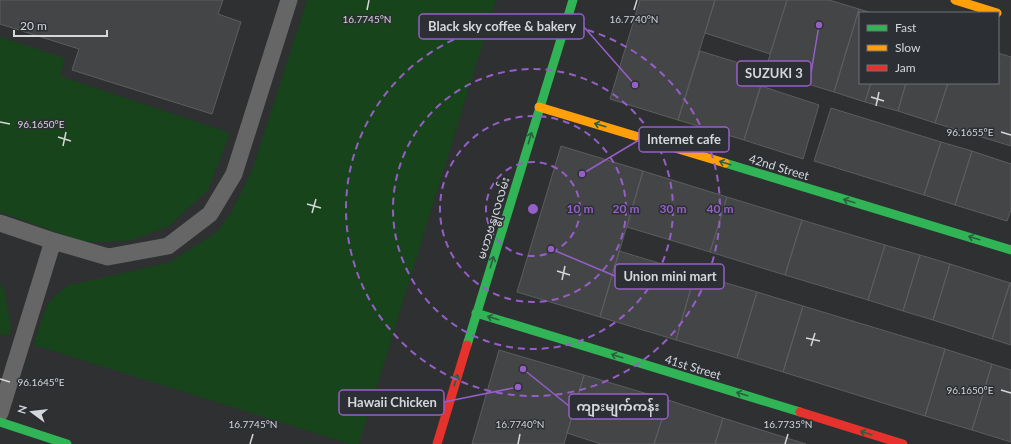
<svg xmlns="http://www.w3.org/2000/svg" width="1011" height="444" viewBox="0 0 1011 444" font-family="Lato,'Noto Sans Myanmar',sans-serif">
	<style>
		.green { fill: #17441a }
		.building { fill: #444547; stroke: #5b5d5f }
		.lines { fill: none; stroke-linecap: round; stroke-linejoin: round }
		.lane { stroke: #656665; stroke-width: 17 }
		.fast { stroke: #30b455; stroke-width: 9 }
		.slow { stroke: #ff9f0a; stroke-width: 9 }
		.jam { stroke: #e5322d; stroke-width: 9 }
		.oneway { stroke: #2d5e40 }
		.ticks { fill: none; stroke: #d5d7da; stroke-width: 1.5 }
		.ring { fill: none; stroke: #965fc7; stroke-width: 2; stroke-dasharray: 7 5 }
		.labels { text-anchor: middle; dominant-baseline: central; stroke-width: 3; stroke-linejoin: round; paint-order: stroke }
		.street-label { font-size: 12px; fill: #d5d7da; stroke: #2c2f34 }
		.ticks-label { font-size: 10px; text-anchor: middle; fill: #d5d7da; stroke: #2c2f34; stroke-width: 3; stroke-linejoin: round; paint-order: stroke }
		.centre { fill: #965fc7; stroke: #2c2f34; stroke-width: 2 }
		.ring-label { font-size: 12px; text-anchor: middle; font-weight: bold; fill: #965fc7; stroke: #2c2f34; stroke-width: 3; stroke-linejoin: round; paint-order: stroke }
		.leader { fill: none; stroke: #965fc7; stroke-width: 1.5 }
		.callout-dot { fill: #965fc7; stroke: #2c2f34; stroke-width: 1.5 }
		.callout { fill: #2c2f34; stroke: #965fc7; stroke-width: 1.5 }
		.callout-label { font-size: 13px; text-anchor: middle; font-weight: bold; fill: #d5d7da }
	</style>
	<rect width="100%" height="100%" fill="#2e3032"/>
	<path class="green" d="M 307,0 L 496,0 L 359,444 L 350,444 L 34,345 L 40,324 L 47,305 L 55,296 L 69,285 L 168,263 L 217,232 L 232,211 L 253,168 Z
		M 0,37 L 65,58 L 60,76 L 230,133 L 208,190 L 169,226 L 129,241 L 84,242 L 0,212 Z
		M 0,284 L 4,289 L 11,327 L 8,336 L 0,334 Z"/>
	<path class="building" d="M 0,0 L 223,0 L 218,14 L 241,22 L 212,114 L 72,70 L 79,49 L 0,24 Z
		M 640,0 L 715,0 L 678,120 L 610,99 Z
		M 715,0 L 787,0 L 770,54 L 705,33 Z
		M 787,0 L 829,0 L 859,9 L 834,92 L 765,71 Z
		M 859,9 L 872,13 L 860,13 L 860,83 L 871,83 L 865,102 L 834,92 Z
		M 700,51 L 765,71 L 744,140 L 678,120 Z
		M 998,53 L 1011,57 L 1011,146 L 935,123 L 948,83 L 998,83 Z
		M 871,83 L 906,83 L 898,111 L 865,102 Z
		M 906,83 L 948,83 L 935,123 L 898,111 Z
		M 761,86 L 819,105 L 803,159 L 744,140 Z
		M 831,108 L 941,142 L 924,195 L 814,161 Z
		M 941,142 L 972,151 L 955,205 L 924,195 Z
		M 561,146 L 643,171 L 600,317 L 517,292 Z
		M 972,151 L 1011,164 L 1011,210 L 1007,221 L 955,205 Z
		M 643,171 L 727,197 L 710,252 L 627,227 Z
		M 727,197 L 802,220 L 785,275 L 710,252 Z
		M 802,220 L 885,245 L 868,300 L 785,275 Z
		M 885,245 L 920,255 L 903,311 L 868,300 Z
		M 619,251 L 695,274 L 676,340 L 600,317 Z
		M 920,255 L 950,264 L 933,320 L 903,311 Z
		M 950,264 L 1010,283 L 992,339 L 933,320 Z
		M 695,274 L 757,292 L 737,358 L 676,340 Z
		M 1010,283 L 1011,283 L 1011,345 L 992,339 Z
		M 757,292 L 803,306 L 783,372 L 737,358 Z
		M 803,306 L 945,349 L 925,416 L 783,372 Z
		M 945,349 L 992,364 L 972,430 L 925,416 Z
		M 499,350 L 584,375 L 564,444 L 472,444 Z
		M 992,364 L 1011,370 L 1011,442 L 972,430 Z
		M 584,375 L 668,400 L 654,444 L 601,444 L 567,433 Z
		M 668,400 L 723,418 L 715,444 L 654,444 Z
		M 723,418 L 806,444 L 715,444 Z"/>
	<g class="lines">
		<path class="lane" d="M 0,223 L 53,241 L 108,257 L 168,246 L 210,214 L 234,174 L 289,0
			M 0,413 L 53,241"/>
		<path class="fast" d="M 725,163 L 1011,250
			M 476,313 L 800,412
			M 467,345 L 573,0
			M 0,422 L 67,444"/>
		<path class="slow" d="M 955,0 L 997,13
			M 539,107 L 725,163"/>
		<path class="jam" d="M 800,412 L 903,444
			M 437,444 L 467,345"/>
	</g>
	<defs><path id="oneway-shaft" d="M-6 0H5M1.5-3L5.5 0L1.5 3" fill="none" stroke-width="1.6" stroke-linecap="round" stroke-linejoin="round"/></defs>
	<g class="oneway">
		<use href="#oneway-shaft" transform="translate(600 125) rotate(-163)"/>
		<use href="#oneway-shaft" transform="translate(530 138) rotate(-73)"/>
		<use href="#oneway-shaft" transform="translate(725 163) rotate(-163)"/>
		<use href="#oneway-shaft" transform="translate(849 201) rotate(-163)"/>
		<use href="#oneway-shaft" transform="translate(974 238) rotate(-163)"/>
		<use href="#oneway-shaft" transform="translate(492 262) rotate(-73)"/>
		<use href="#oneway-shaft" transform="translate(493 318) rotate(-163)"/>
		<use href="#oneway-shaft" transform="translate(617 356) rotate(-163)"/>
		<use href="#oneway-shaft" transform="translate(456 380) rotate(-73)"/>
		<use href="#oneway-shaft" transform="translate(742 394) rotate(-163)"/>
		<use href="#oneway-shaft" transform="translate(866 433) rotate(-163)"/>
	</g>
	<path class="ticks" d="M 367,10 L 369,0M 634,10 L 637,0M 871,97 L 884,101M 876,106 L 879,92M 0,122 L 10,124M 1001,132 L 1011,135M 58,137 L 71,141M 63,146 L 66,132M 307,204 L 321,208M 312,213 L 316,199M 557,271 L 570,275M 562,280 L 565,266M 806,338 L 820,341M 811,346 L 815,333M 0,379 L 10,382M 1001,390 L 1011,393M 250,444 L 253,434M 518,444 L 520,434M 785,444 L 788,434"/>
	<g class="ring">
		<circle cx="533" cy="209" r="47"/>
		<circle cx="533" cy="209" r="93"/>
		<circle cx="533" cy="209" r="140"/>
		<circle cx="533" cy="209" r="187"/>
	</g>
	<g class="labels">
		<g class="street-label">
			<text transform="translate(779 167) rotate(17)">42nd Street</text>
			<text transform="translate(493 218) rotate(-73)">မဟာဗန္ဓုလလမ်း</text>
			<text transform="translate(693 367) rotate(17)">41st Street</text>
		</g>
	</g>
	<g class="ticks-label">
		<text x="367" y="23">16.7745°N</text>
		<text x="634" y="23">16.7740°N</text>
		<text x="41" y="128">96.1650°E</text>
		<text x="970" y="136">96.1655°E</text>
		<text x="41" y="386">96.1645°E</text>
		<text x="970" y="394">96.1650°E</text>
		<text x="253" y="428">16.7745°N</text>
		<text x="520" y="428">16.7740°N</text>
		<text x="788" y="428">16.7735°N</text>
	</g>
	<circle cx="533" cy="209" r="6" class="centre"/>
	<g class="ring-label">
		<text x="580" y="213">10 m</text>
		<text x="626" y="213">20 m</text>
		<text x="673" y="213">30 m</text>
		<text x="720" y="213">40 m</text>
	</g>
	<path class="leader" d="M635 85L584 27M819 25L811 73M582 174L639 140M551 249L615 276M518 387L444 402M523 369L569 406"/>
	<g class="callout-dot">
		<circle cx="635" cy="85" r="4"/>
		<circle cx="819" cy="25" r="4"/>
		<circle cx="582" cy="174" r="4"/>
		<circle cx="551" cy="249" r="4"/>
		<circle cx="518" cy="387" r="4"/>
		<circle cx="523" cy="369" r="4"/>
	</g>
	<g class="callout">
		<rect x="419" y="14" width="165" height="25" rx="4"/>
		<rect x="737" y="61" width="74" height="25" rx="4"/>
		<rect x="639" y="127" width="90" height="25" rx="4"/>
		<rect x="615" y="264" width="109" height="25" rx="4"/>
		<rect x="339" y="390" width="105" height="25" rx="4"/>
		<rect x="569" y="394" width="99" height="25" rx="4"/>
	</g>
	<g class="callout-label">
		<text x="502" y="31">Black sky coffee &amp; bakery</text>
		<text x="774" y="78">SUZUKI 3</text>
		<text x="684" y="144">Internet cafe</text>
		<text x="670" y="281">Union mini mart</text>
		<text x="392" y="407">Hawaii Chicken</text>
		<text x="618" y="411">ကျားမျက်ကန်း</text>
	</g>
	<rect x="859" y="12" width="140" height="72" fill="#2c2f34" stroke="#707276"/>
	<rect x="867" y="25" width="20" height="6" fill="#30b455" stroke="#707276"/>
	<text x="895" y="32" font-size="12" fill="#d5d7da">Fast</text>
	<rect x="867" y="45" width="20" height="6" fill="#ff9f0a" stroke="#707276"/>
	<text x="895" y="52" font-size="12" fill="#d5d7da">Slow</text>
	<rect x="867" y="65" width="20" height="6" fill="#e5322d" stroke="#707276"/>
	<text x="895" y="72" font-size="12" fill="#d5d7da">Jam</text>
	<g transform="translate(32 412) rotate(285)" stroke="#2c2f34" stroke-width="3" paint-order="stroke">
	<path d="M0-3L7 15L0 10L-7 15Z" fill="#d5d7da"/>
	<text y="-6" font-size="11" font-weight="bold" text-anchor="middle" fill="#d5d7da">N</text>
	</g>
	<path d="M14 30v6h93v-6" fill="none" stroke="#d5d7da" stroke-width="2"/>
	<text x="20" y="30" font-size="12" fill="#d5d7da" stroke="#2c2f34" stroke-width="3" paint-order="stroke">20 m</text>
</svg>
